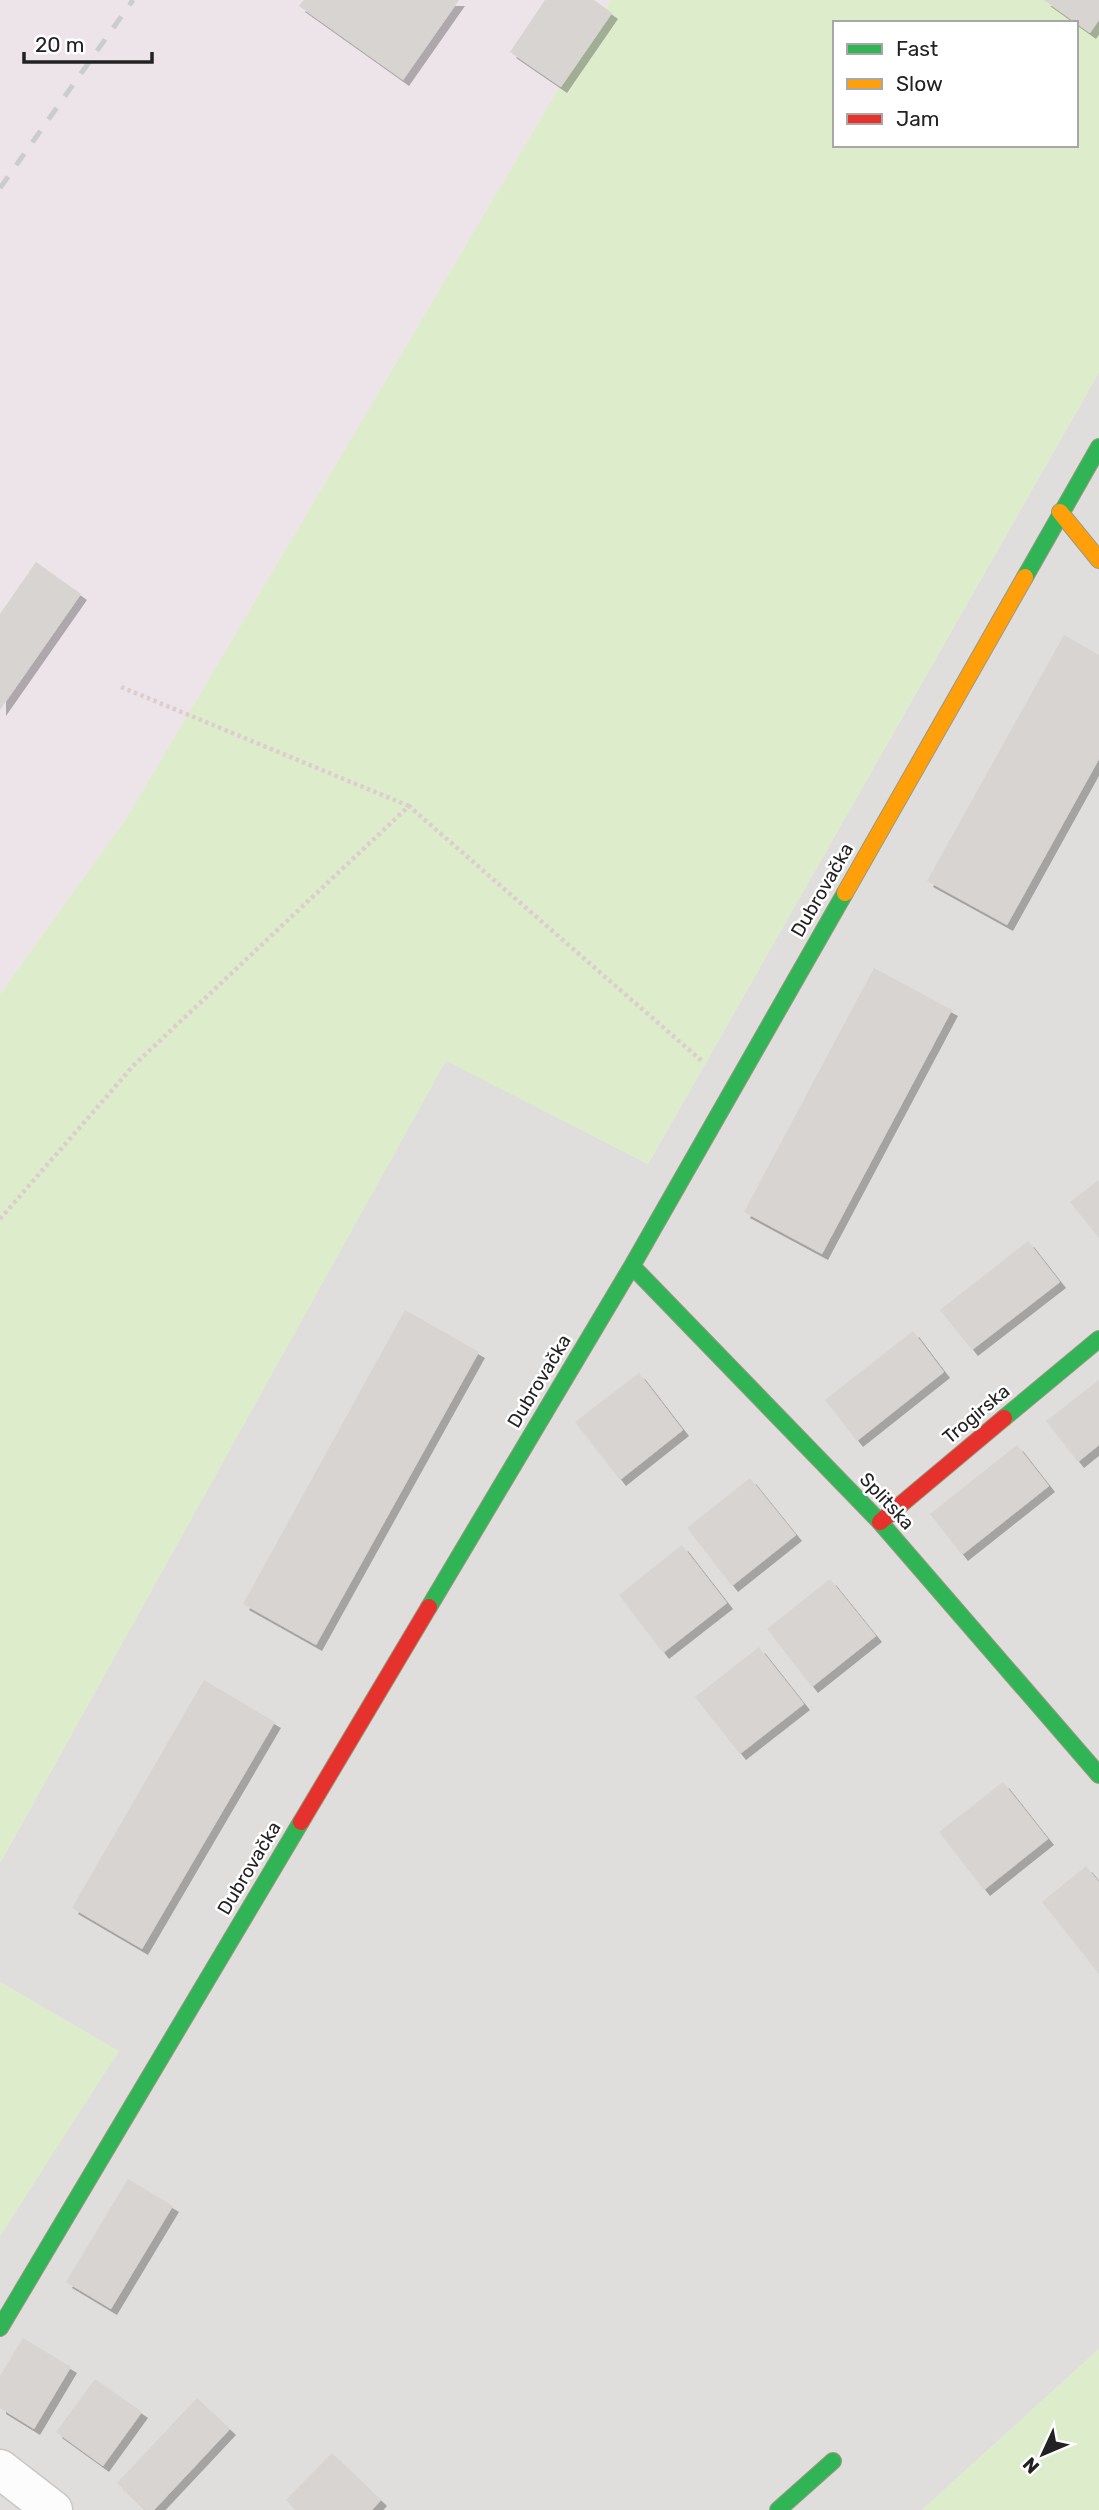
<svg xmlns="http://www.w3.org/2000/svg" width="1099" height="2510" viewBox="0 0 1099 2510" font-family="Rubik,sans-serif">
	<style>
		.residential { fill: #dfdedc }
		.industrial { fill: #ede4e9 }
		.grass { fill: #ddeccb; fill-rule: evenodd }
		.building { fill: #d7d4d2; filter: url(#shadow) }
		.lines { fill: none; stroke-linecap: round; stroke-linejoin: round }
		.street-casing { stroke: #c9c8c7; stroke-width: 41 }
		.fast-casing { stroke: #999a82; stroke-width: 18 }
		.slow-casing { stroke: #999a82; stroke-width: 18 }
		.jam-casing { stroke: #999a82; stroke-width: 18 }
		.path { stroke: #dccecd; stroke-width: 4.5; stroke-dasharray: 3.5 3.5; stroke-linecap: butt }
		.street { stroke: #fdfcfc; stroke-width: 38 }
		.fast { stroke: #30b455; stroke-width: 16 }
		.slow { stroke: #ff9f0a; stroke-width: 16 }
		.jam { stroke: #e5322d; stroke-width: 16 }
		.rail { stroke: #ccc; stroke-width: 5; stroke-dasharray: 14 14; stroke-linecap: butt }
		.labels { text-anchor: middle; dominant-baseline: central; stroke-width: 5; stroke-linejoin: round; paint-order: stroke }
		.street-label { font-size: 19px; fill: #222; stroke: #fff }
	</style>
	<defs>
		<filter id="shadow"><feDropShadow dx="6" dy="6" stdDeviation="0" flood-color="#0004"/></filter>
	</defs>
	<rect width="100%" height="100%" fill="#f0eeeb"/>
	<path class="residential" d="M 1099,372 L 1099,2349 L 922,2510 L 0,2510 L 0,2236 L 118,2051 L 0,1982 L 0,1863 L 446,1060 L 648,1164 Z"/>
	<path class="industrial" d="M 0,0 L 611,0 L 126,819 L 0,994 Z"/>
	<path class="grass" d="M 611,0 L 1099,0 L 1099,372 L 648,1164 L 446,1061 L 0,1863 L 0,994 L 126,819 ZM 835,23 L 1076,23 L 1076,145 L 835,145 Z
		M 0,1982 L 119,2051 L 0,2236 Z
		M 1099,2349 L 1099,2510 L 922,2510 Z"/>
	<path class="building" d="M 304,0 L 459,0 L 403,80 L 299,6 Z
		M 545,0 L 594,0 L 612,13 L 561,87 L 510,52 Z
		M 1044,0 L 1099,0 L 1099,20 L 1090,33 Z
		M 36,562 L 81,594 L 0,710 L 0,614 Z
		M 1064,635 L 1099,655 L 1099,759 L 1007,925 L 927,881 Z
		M 874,968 L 952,1010 L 822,1254 L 744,1212 Z
		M 1099,1180 L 1099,1238 L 1070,1202 Z
		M 1028,1241 L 1060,1282 L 972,1350 L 940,1310 Z
		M 405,1310 L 479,1352 L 316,1645 L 243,1604 Z
		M 913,1331 L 944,1372 L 857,1441 L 825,1400 Z
		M 639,1373 L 683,1430 L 620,1480 L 575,1422 Z
		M 1099,1380 L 1099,1445 L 1078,1462 L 1046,1421 Z
		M 1017,1445 L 1049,1486 L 962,1555 L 930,1514 Z
		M 750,1478 L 796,1535 L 732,1586 L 687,1528 Z
		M 682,1545 L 727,1603 L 663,1653 L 619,1595 Z
		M 830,1579 L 876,1636 L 812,1687 L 767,1629 Z
		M 759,1647 L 804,1704 L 740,1754 L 695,1697 Z
		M 204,1680 L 275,1722 L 142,1949 L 72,1908 Z
		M 1003,1782 L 1048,1839 L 984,1890 L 939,1832 Z
		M 1086,1866 L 1099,1882 L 1099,1974 L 1042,1902 Z
		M 128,2179 L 173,2206 L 111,2309 L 66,2282 Z
		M 23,2338 L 71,2367 L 34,2429 L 0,2408 L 0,2376 Z
		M 95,2379 L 142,2412 L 103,2466 L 56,2432 Z
		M 197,2398 L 230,2429 L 154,2510 L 145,2510 L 117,2483 Z
		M 332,2453 L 381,2500 L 372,2510 L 296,2510 L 286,2500 Z"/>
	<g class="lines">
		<defs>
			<path id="street" d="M 0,2469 L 53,2510"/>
			<path id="fast" d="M 1025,577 L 1099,447
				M 632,1266 L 880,1522 L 1099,1775
				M 1004,1418 L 1099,1339
				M 429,1607 L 632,1266 L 845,893
				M 0,2328 L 301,1822
				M 778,2510 L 833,2461"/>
			<path id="slow" d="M 1060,512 L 1099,560
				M 845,893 L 1025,577"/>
			<path id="jam" d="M 880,1522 L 1004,1418
				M 301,1822 L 429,1607"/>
		</defs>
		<use href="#street" class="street-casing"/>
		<use href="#fast" class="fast-casing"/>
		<use href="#slow" class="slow-casing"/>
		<use href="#jam" class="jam-casing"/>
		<path class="path" d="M 121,687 L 409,806
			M 0,1219 L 134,1065 L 409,806 L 703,1062"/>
		<use href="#street" class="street"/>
		<use href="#fast" class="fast"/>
		<use href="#slow" class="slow"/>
		<use href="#jam" class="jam"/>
		<path class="rail" d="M 0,188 L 133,0"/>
	</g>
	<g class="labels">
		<g class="street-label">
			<text transform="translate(822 890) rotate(-60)">Dubrovačka</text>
			<text transform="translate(539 1381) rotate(-59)">Dubrovačka</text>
			<text transform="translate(976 1414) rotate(-40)">Trogirska</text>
			<text transform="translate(887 1501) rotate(47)">Splitska</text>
			<text transform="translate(249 1868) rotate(-59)">Dubrovačka</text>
		</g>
	</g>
	<rect x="833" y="21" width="245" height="126" fill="#ffffff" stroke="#a7a7a7" stroke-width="2"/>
	<rect x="847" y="44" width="35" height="10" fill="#30b455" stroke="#a7a7a7" stroke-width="2"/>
	<text x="896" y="56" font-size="21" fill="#222222">Fast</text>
	<rect x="847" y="79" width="35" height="10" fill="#ff9f0a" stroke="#a7a7a7" stroke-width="2"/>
	<text x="896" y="91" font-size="21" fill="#222222">Slow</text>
	<rect x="847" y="114" width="35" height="10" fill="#e5322d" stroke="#a7a7a7" stroke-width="2"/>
	<text x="896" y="126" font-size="21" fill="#222222">Jam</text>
	<g transform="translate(1043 2454) rotate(226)" stroke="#ffffff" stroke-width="5" paint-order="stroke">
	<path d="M0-5L12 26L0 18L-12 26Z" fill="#222222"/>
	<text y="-10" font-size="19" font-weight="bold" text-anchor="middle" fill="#222222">N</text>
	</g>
	<path d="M24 52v10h128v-10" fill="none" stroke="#222222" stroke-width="3.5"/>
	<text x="35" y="52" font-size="21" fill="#222222" stroke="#ffffff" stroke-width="5" paint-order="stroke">20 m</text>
</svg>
